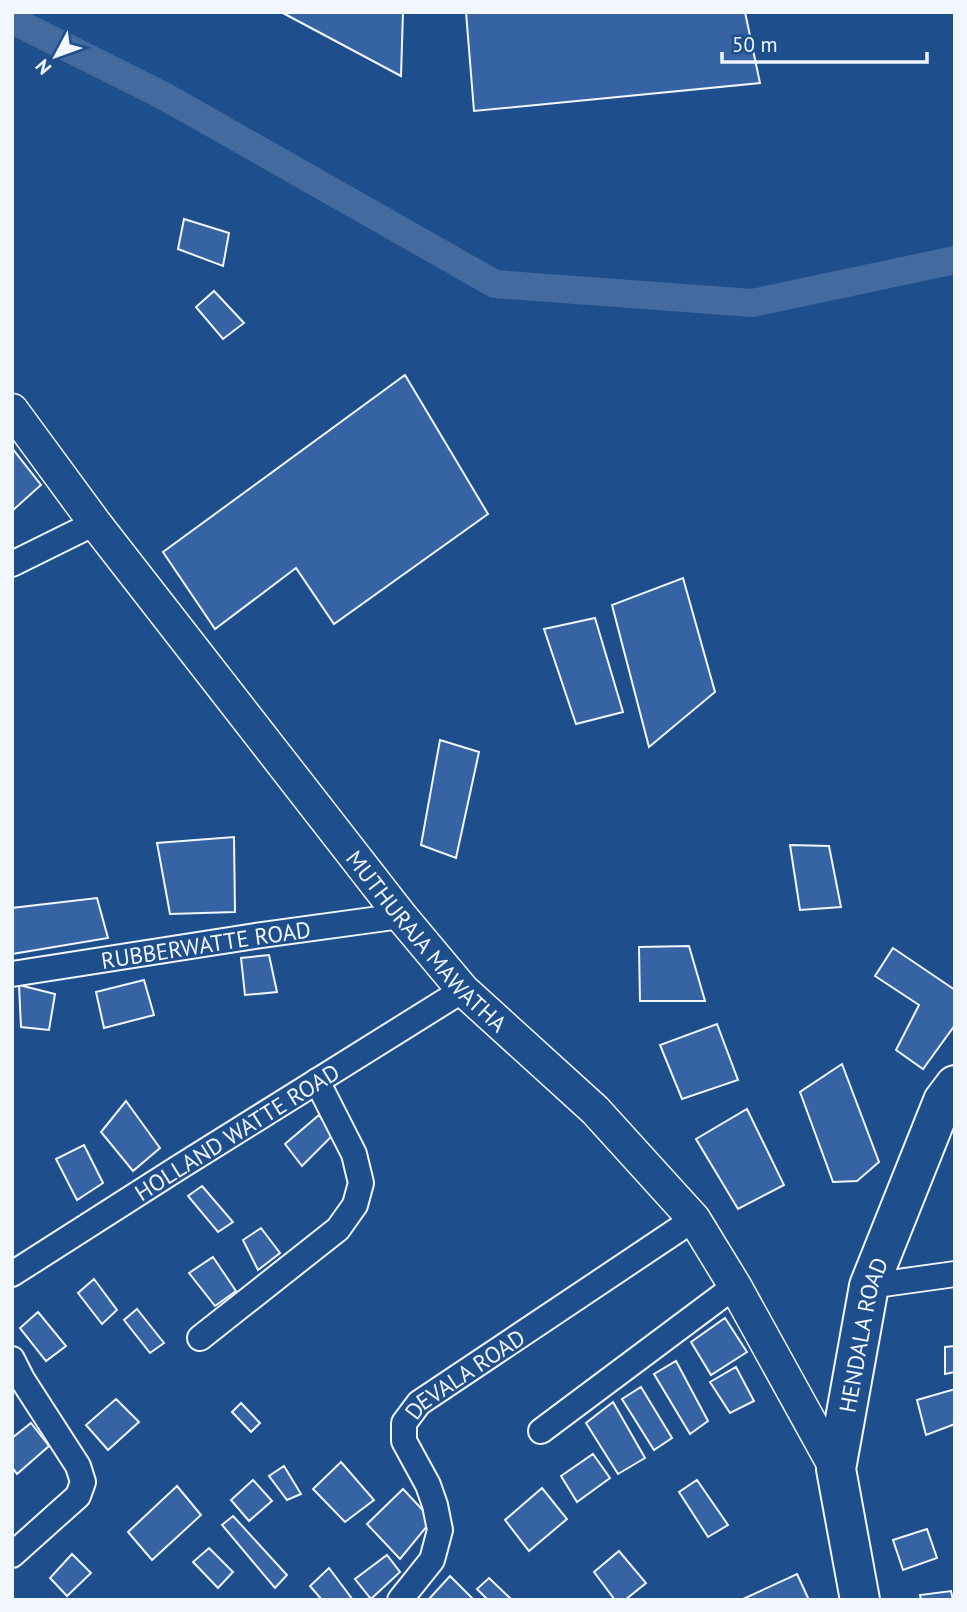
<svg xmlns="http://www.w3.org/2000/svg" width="967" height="1612" viewBox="0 0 967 1612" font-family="'PT Sans',sans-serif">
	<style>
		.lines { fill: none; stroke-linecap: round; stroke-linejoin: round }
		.canal { stroke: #446ba0; stroke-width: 28 }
		.building { fill: #3563a3; stroke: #f2f6ff; stroke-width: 2 }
		.minor-casing { stroke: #f2f6ff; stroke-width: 28 }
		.tertiary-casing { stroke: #f2f6ff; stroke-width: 35 }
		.primary-casing { stroke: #f2f6ff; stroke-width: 42 }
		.minor { stroke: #1f4e8c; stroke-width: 24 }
		.tertiary { stroke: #1f4e8c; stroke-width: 32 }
		.primary { stroke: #1f4e8c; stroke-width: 38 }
		.labels { text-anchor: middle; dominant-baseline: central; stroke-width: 5; stroke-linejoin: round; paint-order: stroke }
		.street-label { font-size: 23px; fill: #f2f6ff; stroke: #1f4e8c }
	</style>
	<rect width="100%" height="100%" fill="#1f4e8c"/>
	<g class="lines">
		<path class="canal" d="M 12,20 L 164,96 L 495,284 L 752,303 L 955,260"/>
	</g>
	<path class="building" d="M 281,12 L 403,12 L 401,76 Z
		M 466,12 L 745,12 L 760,83 L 474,111 Z
		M 184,219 L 229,233 L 223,266 L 178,249 Z
		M 214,291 L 244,323 L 223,339 L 196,307 Z
		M 405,375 L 488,514 L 334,624 L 296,568 L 215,629 L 163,552 Z
		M 12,448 L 41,485 L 12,511 Z
		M 683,578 L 715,692 L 649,747 L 612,605 Z
		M 595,618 L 623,712 L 576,724 L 544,629 Z
		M 440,740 L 479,752 L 456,858 L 421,845 Z
		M 234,837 L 235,912 L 170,914 L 157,843 Z
		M 790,845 L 829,846 L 841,907 L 800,910 Z
		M 97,898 L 108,938 L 12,954 L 12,908 Z
		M 689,946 L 705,1001 L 640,1001 L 639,947 Z
		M 893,948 L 955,990 L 955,1025 L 923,1069 L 896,1050 L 919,1005 L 875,976 Z
		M 269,955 L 277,992 L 245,995 L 241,958 Z
		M 144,980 L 154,1015 L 104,1028 L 96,992 Z
		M 19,985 L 55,994 L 49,1030 L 21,1027 Z
		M 717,1024 L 738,1080 L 682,1099 L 660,1045 Z
		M 842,1064 L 879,1162 L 857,1181 L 833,1182 L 800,1092 Z
		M 126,1101 L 160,1148 L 133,1171 L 101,1132 Z
		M 747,1109 L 784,1185 L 738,1209 L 696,1139 Z
		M 319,1115 L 333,1135 L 302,1166 L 285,1144 Z
		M 84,1145 L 103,1183 L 77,1200 L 56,1159 Z
		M 202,1186 L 233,1222 L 218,1232 L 188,1196 Z
		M 261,1228 L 280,1253 L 258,1270 L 243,1240 Z
		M 213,1257 L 236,1291 L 215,1306 L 189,1273 Z
		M 94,1279 L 117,1310 L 102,1324 L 78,1293 Z
		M 137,1309 L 164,1343 L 150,1353 L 124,1320 Z
		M 38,1312 L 66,1346 L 46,1361 L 20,1328 Z
		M 725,1318 L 747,1352 L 711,1375 L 691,1342 Z
		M 955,1346 L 955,1372 L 945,1374 L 945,1347 Z
		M 676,1361 L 708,1421 L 690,1434 L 654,1374 Z
		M 736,1367 L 754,1401 L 730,1413 L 710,1382 Z
		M 641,1387 L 672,1438 L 654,1450 L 622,1399 Z
		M 955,1389 L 955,1424 L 926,1435 L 917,1400 Z
		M 116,1399 L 139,1422 L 108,1450 L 86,1425 Z
		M 613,1402 L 645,1458 L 618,1474 L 586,1423 Z
		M 241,1403 L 260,1423 L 251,1432 L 232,1412 Z
		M 31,1423 L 49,1446 L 17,1474 L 12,1467 L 12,1438 Z
		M 593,1454 L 610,1478 L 577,1502 L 561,1476 Z
		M 341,1462 L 374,1500 L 345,1522 L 313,1489 Z
		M 284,1466 L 301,1494 L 287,1500 L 269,1476 Z
		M 253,1480 L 272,1501 L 249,1521 L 231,1500 Z
		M 697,1480 L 728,1525 L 708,1537 L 679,1492 Z
		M 177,1486 L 201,1515 L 152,1560 L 128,1532 Z
		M 542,1488 L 567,1519 L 529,1551 L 505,1520 Z
		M 403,1489 L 432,1520 L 400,1559 L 367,1524 Z
		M 233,1516 L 287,1575 L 275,1588 L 222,1525 Z
		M 927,1529 L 937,1558 L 903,1570 L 893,1540 Z
		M 209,1548 L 233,1572 L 218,1588 L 193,1562 Z
		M 619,1551 L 646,1583 L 625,1600 L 615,1600 L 594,1572 Z
		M 72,1554 L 91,1573 L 67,1596 L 50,1578 Z
		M 387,1555 L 400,1572 L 371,1599 L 355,1579 Z
		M 329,1568 L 353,1600 L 322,1600 L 310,1586 Z
		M 797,1574 L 809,1600 L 741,1600 Z
		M 450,1576 L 474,1600 L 428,1600 Z
		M 489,1578 L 512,1600 L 488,1600 L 477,1589 Z
		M 951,1591 L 953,1600 L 921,1600 L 920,1595 Z"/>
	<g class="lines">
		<defs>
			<g id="minor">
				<path d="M 12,564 L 95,523"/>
				<path id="s1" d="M 12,974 L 255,936 L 401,916"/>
				<path id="s2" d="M 12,1274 L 178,1168 L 463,990"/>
				<path d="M 869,1286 L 955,1274"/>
				<path d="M 200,1338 L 338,1229 L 355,1205 L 361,1183 L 354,1154 L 317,1081"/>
				<path d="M 12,1359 L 22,1379 L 78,1466 L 83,1482 L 78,1496 L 12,1555"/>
				<path d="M 541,1431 L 735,1286"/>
				<path id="s3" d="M 400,1600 L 432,1560 L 440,1530 L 435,1505 L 428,1485 L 404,1441 L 404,1423 L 419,1403 L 694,1219"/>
			</g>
			<g id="tertiary">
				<path id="s4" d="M 12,410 L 95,523 L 401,916 L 463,990 L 595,1110 L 694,1219 L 735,1286 L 836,1469"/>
			</g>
			<g id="primary">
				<path id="s5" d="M 860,1600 L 836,1469 L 869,1286 L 943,1101 L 955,1085"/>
			</g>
		</defs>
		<use href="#minor" class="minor-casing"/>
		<use href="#tertiary" class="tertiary-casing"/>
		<use href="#primary" class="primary-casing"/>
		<use href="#minor" class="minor"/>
		<use href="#tertiary" class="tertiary"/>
		<use href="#primary" class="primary"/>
	</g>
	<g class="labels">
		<g class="street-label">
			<text stroke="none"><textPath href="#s4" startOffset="674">MUTHURAJA MAWATHA</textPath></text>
			<text stroke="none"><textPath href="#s1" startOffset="196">RUBBERWATTE ROAD</textPath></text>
			<text stroke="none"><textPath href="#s2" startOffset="266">HOLLAND WATTE ROAD</textPath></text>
			<text stroke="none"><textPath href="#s5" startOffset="270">HENDALA ROAD</textPath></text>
			<text stroke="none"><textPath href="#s3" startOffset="276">DEVALA ROAD</textPath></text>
		</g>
	</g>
	<rect width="967" height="1612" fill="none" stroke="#f2f6ff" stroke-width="28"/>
	<g transform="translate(56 56) rotate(229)" stroke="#1f4e8c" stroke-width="5" paint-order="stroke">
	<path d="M0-5L12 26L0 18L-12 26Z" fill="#f2f6ff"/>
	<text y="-10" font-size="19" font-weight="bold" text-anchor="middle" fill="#f2f6ff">N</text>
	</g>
	<path d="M722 52v10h205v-10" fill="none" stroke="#f2f6ff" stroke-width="3.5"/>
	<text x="732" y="52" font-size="21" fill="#f2f6ff" stroke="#1f4e8c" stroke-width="5" paint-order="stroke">50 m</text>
</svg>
